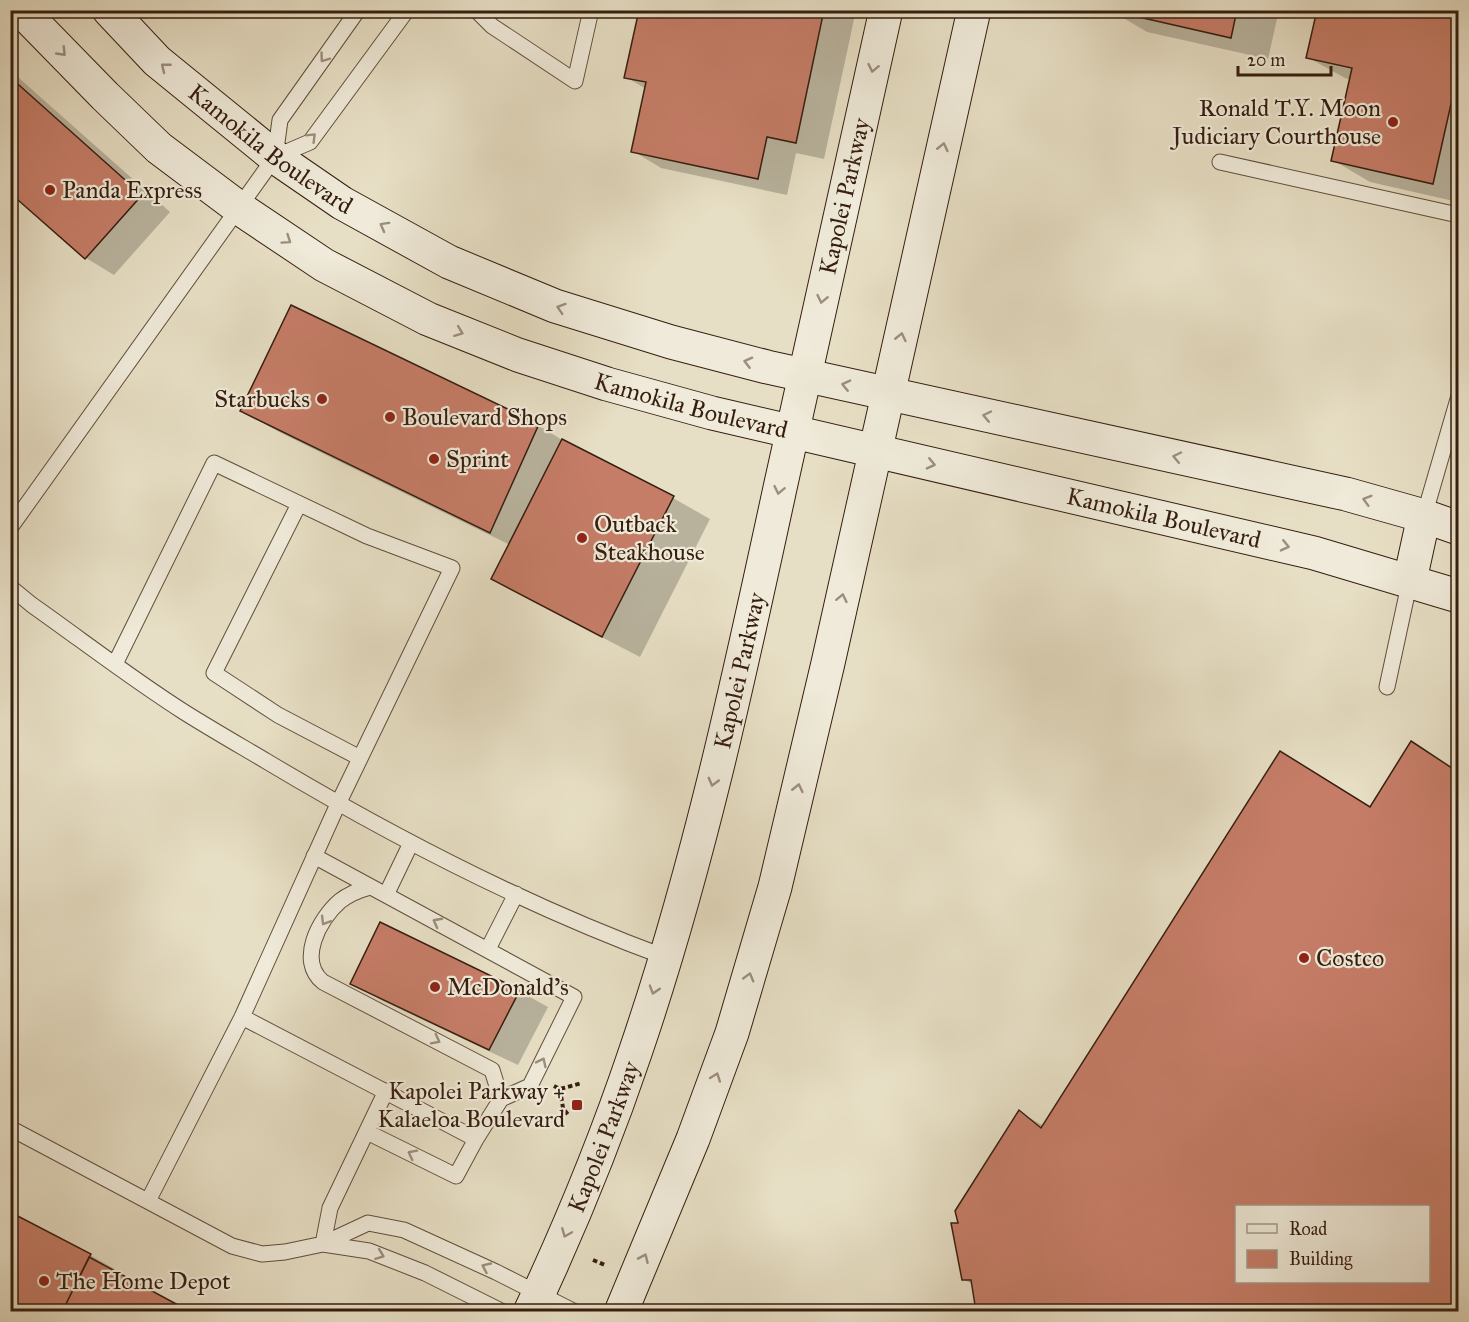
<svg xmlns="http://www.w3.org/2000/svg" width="1469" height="1322" viewBox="0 0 1469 1322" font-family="'IM FELL Great Primer',serif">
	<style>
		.shadow { fill: #0003; fill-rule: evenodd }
		.building { fill: #c67d68; stroke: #361e0f; stroke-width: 1.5; fill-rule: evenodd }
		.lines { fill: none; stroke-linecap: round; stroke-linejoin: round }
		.lane-casing { stroke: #624e3c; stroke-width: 17 }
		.secondary-casing { stroke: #361e0f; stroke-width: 35 }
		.path { stroke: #361e0f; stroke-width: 4; stroke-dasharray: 4.5 3; stroke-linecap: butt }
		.lane { stroke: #efead9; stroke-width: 15 }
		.secondary { stroke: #efead9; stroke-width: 33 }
		.oneway { stroke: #9c8e7e }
		.poi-dot { fill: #8f2418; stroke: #efead9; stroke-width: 2 }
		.labels { text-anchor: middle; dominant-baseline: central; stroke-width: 4.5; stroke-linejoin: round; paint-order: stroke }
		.poi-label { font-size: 24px; fill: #361e0f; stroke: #efead9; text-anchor: start }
		.street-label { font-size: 24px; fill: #361e0f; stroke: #efead9 }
	</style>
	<rect width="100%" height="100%" fill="#e7dfc5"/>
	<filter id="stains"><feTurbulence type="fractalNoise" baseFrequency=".00333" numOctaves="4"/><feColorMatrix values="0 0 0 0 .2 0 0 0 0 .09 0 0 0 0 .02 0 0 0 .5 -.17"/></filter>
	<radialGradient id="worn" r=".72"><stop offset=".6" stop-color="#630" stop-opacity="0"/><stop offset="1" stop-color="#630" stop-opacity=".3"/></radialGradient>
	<path class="shadow" d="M 640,10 L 856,10 L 824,159 L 796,153 L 787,195 L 661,168 L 633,151 L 646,89 L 626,77 Z
		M 1110,10 L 1279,10 L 1268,59 L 1147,32 Z
		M 1318,10 L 1458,10 L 1458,202 L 1370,182 L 1333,160 L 1351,80 L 1345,78 L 1307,57 Z
		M 10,63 L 20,79 L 170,212 L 114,275 L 86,258 L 10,191 Z
		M 292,307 L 538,425 L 575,448 L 673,498 L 710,519 L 640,657 L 530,600 L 493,579 L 510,545 L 279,432 L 242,410 Z
		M 1412,743 L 1458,772 L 1458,1312 L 988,1312 L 974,1285 L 963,1279 L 959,1225 L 1019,1112 L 1044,1126 L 1371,808 ZM 1236,1206 L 1428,1206 L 1428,1282 L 1236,1282 Z
		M 352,983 L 519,991 L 548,1007 L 518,1065 L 381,1000 Z
		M 90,1255 L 118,1271 L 117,1274 L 187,1312 L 10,1312 Z"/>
	<path class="building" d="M 639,10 L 824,10 L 796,143 L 767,137 L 758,179 L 631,152 L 646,82 L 624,78 Z
		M 1108,10 L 1237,10 L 1231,38 Z
		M 1317,10 L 1458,10 L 1458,73 L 1433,184 L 1331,161 L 1352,68 L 1306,58 Z
		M 10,77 L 142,195 L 85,259 L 10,193 L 10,99 L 14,97 L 10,91 Z
		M 291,305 L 539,424 L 490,533 L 240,411 Z
		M 562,439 L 674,496 L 602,637 L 491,579 Z
		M 1411,741 L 1458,772 L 1458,1312 L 985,1312 L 975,1305 L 971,1280 L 962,1280 L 951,1223 L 958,1223 L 955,1211 L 1019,1110 L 1041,1128 L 1280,751 L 1370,807 ZM 1236,1206 L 1428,1206 L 1428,1282 L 1236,1282 Z
		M 380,922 L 520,990 L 489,1050 L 350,984 Z
		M 10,1212 L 91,1254 L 62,1312 L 10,1312 Z
		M 89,1257 L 191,1312 L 76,1312 L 65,1306 Z"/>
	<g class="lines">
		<defs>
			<path id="lane" d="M 358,10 L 280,120 L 275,157 L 310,142 L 407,10
				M 476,10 L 492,26 L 575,81 L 591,10
				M 1220,162 L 1458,215
				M 299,504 L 214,673 L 278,715 L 360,758
				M 1424,516 L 1458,399
				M 10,528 L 275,157
				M 10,587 L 32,605 C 83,641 132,679 184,712 C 211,729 239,745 266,761 C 393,837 526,906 665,957
				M 115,664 L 214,463 L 367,536 L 452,568 L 338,804 L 242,1017 L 148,1201
				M 1387,687 L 1410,580
				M 370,887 C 359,890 349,894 340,901 C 319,919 297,961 323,982 L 492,1070 L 501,1099
				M 386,895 L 411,843
				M 488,949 L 516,894
				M 242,1017 L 476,1139 L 501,1099 L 530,1086 L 574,997 L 314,856
				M 10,1128 L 232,1246 L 262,1254 L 285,1252 L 323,1244 L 368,1223 L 404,1230 L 496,1272 L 575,1312
				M 367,1132 L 456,1176 L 476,1139
				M 323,1244 L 369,1251 L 425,1273 L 503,1312
				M 323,1244 L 330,1208 L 386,1091"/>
			<g id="secondary">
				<path id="s1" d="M 21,10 L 105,96 L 159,148 L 239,208 L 324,265 L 428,319 L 518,355 L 607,384 L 712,413 L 1314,553 L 1458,596"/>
				<path id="s2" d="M 109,10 L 157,61 L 275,157 L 342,203 L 449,262 L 555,306 L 671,342 L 767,367 L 1346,494 L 1424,516 L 1458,528"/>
				<path d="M 1410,580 L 1424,516"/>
				<path id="s3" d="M 530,1312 C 570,1227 605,1142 635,1053 C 698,869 739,678 780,488 C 814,329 851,170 886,10"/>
				<path d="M 621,1312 L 693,1139 L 732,1033 L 775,887 L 828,663 L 974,10"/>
			</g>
		</defs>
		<use href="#lane" class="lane-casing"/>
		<use href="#secondary" class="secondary-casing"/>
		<path class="path" d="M 554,1086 L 560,1089 L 582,1083
			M 560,1089 L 563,1108 L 569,1116
			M 593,1260 L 605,1265
			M 671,1307 L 678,1312"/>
		<use href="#lane" class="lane"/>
		<use href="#secondary" class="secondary"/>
	</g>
	<defs><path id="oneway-chevron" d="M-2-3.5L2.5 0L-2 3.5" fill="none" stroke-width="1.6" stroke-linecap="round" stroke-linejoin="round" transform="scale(1.5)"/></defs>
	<g class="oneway">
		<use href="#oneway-chevron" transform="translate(62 52) rotate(46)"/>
		<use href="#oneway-chevron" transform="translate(324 58) rotate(126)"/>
		<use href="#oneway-chevron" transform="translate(165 67) rotate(-141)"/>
		<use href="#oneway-chevron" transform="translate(873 68) rotate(102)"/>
		<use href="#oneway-chevron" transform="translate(312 137) rotate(-45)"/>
		<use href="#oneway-chevron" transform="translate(943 147) rotate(-77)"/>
		<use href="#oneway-chevron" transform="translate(384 226) rotate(-151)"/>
		<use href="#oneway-chevron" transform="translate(287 240) rotate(34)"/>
		<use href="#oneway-chevron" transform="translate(822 299) rotate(102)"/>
		<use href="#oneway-chevron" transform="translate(561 308) rotate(-162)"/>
		<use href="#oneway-chevron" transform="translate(459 332) rotate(21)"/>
		<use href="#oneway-chevron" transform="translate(901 337) rotate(-77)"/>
		<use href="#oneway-chevron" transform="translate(748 362) rotate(-166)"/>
		<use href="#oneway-chevron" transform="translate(846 385) rotate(-167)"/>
		<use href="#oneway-chevron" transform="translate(987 416) rotate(-168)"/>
		<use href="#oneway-chevron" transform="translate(1177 457) rotate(-168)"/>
		<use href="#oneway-chevron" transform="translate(931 464) rotate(13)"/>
		<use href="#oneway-chevron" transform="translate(779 490) rotate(102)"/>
		<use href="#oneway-chevron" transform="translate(1367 500) rotate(-164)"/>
		<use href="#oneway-chevron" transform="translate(1285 546) rotate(13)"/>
		<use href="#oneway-chevron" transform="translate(842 598) rotate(-78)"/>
		<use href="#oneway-chevron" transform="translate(713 782) rotate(105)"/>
		<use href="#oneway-chevron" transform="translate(798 788) rotate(-77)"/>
		<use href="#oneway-chevron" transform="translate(325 921) rotate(121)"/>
		<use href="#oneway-chevron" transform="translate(437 922) rotate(-152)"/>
		<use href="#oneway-chevron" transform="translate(749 977) rotate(-74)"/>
		<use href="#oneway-chevron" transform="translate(654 990) rotate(107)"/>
		<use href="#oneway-chevron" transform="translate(436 1040) rotate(27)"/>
		<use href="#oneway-chevron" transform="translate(542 1062) rotate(-64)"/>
		<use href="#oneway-chevron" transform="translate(716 1077) rotate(-70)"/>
		<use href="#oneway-chevron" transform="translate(412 1154) rotate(-153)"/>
		<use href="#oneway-chevron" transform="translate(566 1233) rotate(112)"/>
		<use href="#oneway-chevron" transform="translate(380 1255) rotate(21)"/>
		<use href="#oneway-chevron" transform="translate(644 1258) rotate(-66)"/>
		<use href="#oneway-chevron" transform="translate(486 1267) rotate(-155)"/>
	</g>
	<g class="poi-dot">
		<circle cx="1393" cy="122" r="6"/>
		<circle cx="50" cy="190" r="6"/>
		<circle cx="322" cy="399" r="6"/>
		<circle cx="390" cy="417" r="6"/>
		<circle cx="434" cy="459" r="6"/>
		<circle cx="582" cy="538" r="6"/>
		<circle cx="1304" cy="958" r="6"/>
		<circle cx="435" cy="987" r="6"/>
		<rect x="571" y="1099" width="12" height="12" rx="3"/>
		<circle cx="44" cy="1281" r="6"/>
	</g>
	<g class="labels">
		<g class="poi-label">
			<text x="1381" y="108" text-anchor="end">Ronald T.Y. Moon<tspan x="1381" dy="28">Judiciary Courthouse</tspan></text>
			<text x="62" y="190">Panda Express</text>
			<text x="310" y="399" text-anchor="end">Starbucks</text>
			<text x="402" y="417">Boulevard Shops</text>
			<text x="446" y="459">Sprint</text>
			<text x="594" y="524">Outback<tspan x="594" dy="28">Steakhouse</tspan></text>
			<text x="1316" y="958">Costco</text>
			<text x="447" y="987">McDonald's</text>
			<text x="565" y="1091" text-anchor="end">Kapolei Parkway +<tspan x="565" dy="28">Kalaeloa Boulevard</tspan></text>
			<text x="56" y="1281">The Home Depot</text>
		</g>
		<g class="street-label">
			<text stroke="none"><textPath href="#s2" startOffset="214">Kamokila Boulevard</textPath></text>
			<text stroke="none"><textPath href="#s3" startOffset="1162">Kapolei Parkway</textPath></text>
			<text stroke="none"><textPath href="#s1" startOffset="792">Kamokila Boulevard</textPath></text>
			<text stroke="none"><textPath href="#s1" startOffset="1278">Kamokila Boulevard</textPath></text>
			<text stroke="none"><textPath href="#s3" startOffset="676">Kapolei Parkway</textPath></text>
			<text stroke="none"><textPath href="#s3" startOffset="190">Kapolei Parkway</textPath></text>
		</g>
	</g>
	<rect width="1469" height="1322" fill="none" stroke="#e7dfc5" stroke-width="36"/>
	<rect x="12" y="12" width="1445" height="1298" fill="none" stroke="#361e0f" stroke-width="3"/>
	<rect x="18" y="18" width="1433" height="1286" fill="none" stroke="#361e0f" stroke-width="1.5"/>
	<rect x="1235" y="1205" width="195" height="78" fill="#efead9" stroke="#a59888" stroke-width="1.5"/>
	<rect x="1247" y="1224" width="30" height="9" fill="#efead9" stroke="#a59888" stroke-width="1.5"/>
	<text x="1289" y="1235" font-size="18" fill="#361e0f">Road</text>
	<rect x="1247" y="1250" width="30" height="18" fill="#c67d68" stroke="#a59888" stroke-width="1.5"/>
	<text x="1289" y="1265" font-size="18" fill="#361e0f">Building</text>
	<path d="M1238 66v9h93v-9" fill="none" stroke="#361e0f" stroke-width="3"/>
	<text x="1247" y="66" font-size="18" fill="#361e0f" stroke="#efead9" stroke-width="4.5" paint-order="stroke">20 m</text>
	<rect width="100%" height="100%" filter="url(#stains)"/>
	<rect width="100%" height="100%" fill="url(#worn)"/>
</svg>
